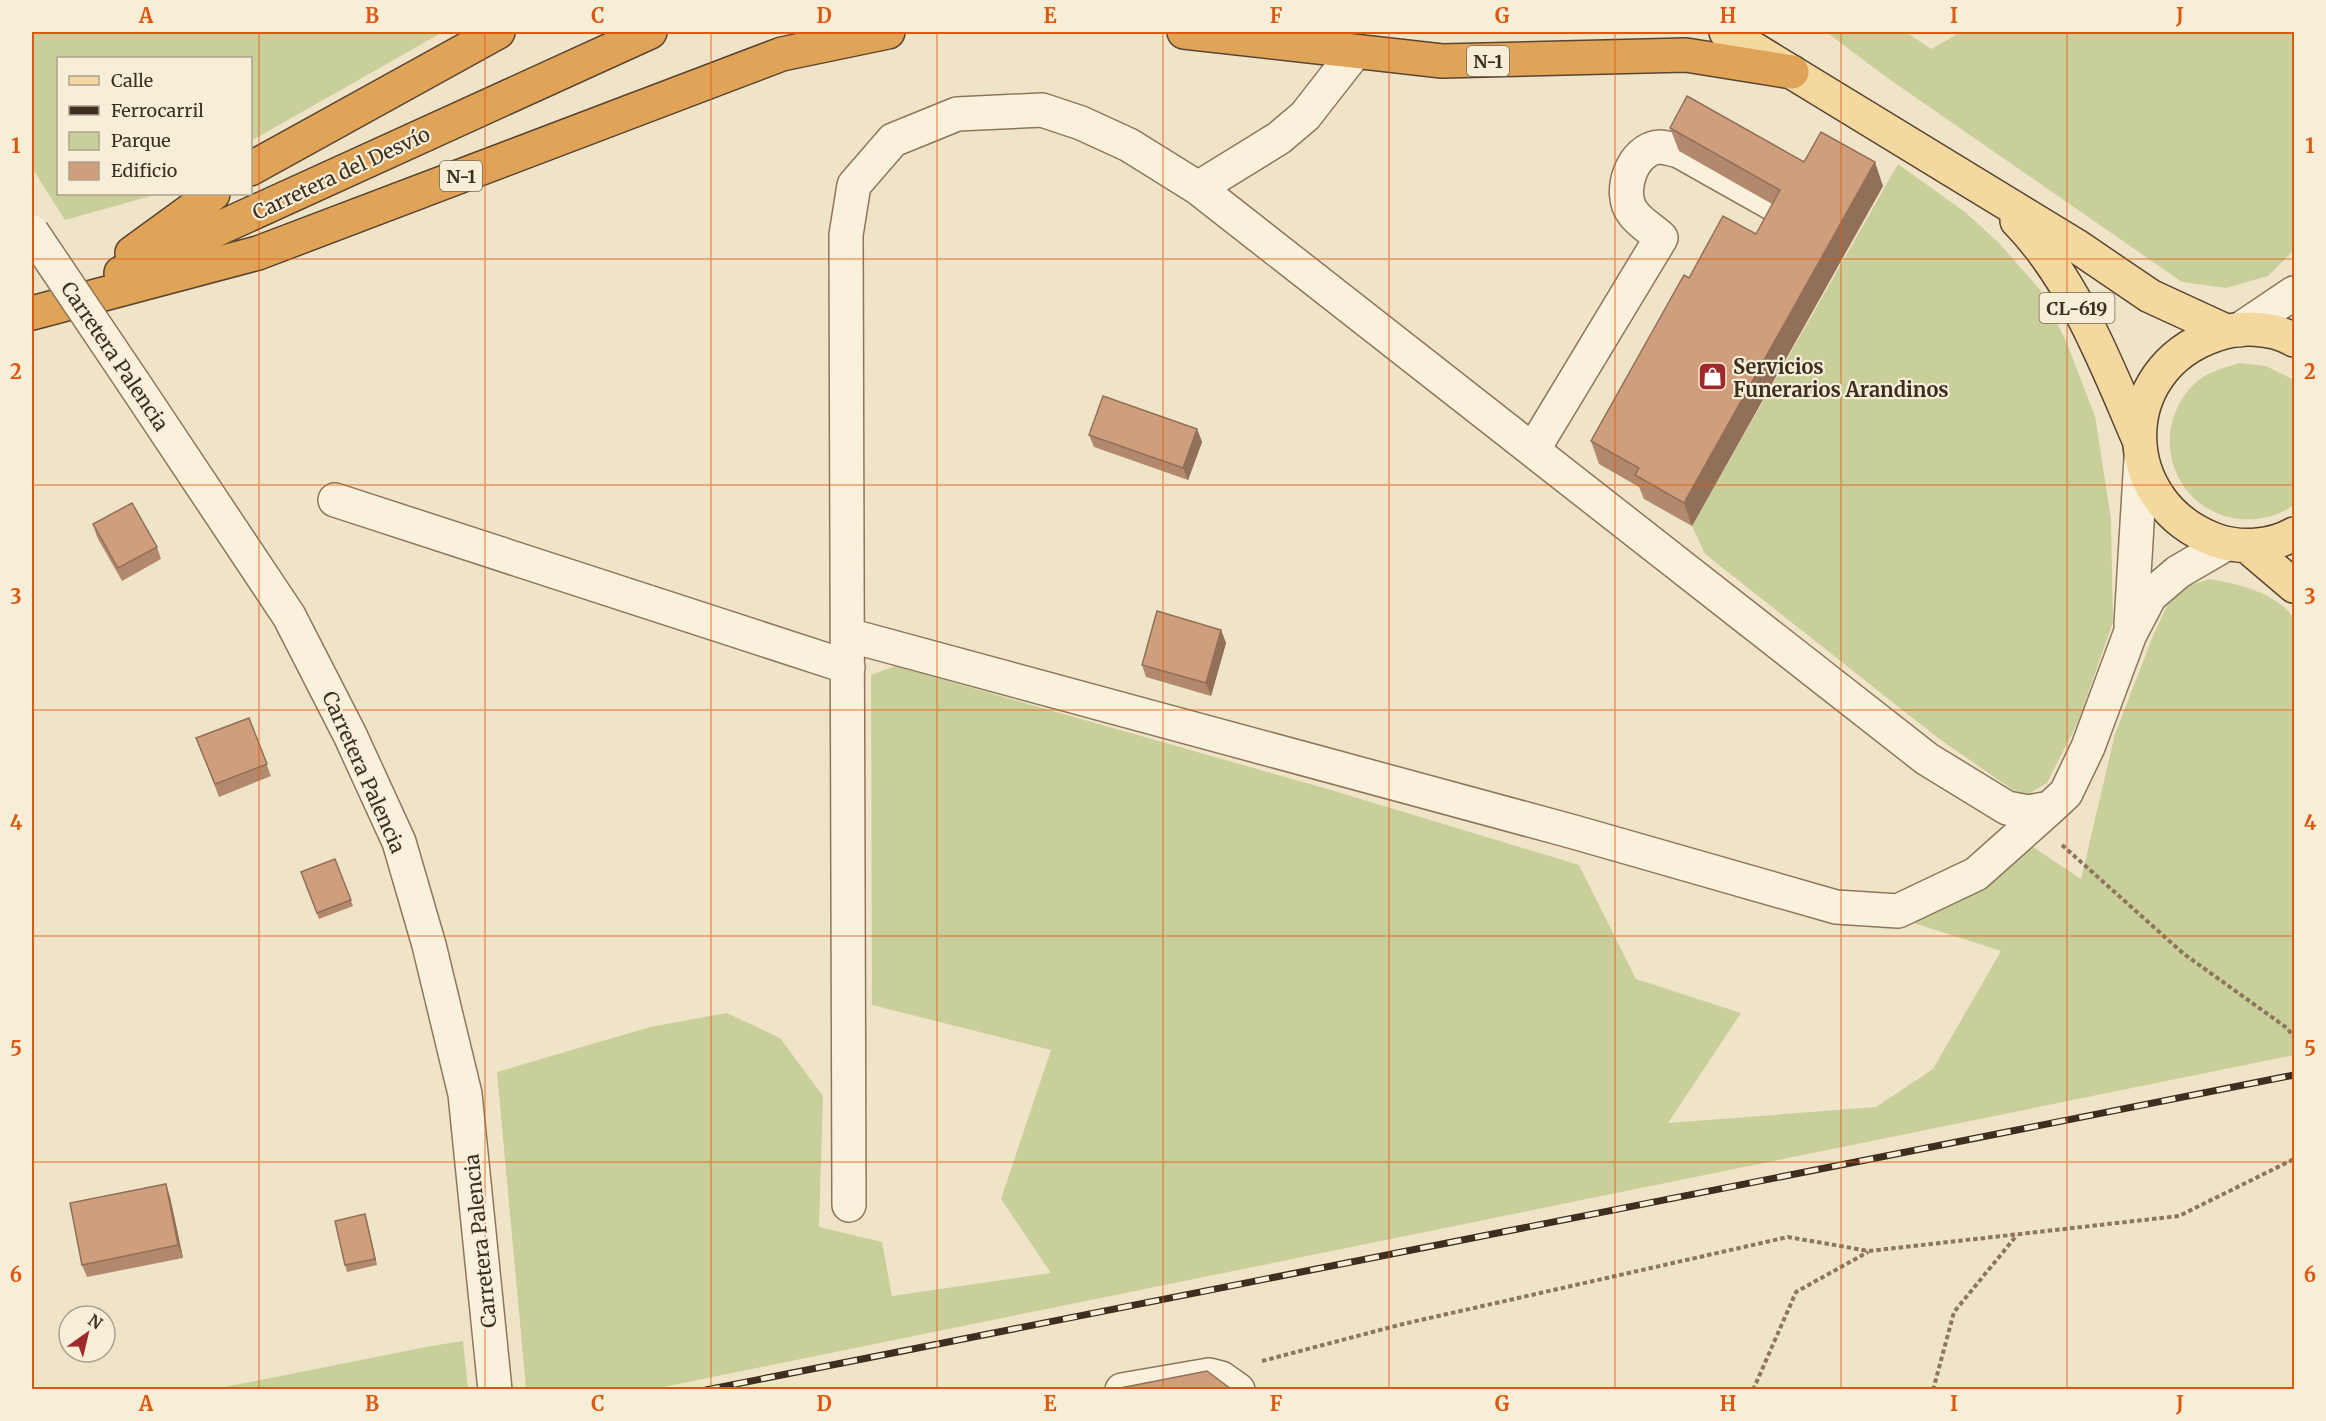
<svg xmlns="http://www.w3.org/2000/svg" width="2326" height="1421" viewBox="0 0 2326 1421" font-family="Merriweather,serif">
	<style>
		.green { fill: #c9cf9b }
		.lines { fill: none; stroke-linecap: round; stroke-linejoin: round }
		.minor-casing { stroke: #8d765c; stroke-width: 36 }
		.major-casing { stroke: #5b4430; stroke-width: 36 }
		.highway-casing { stroke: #5b4430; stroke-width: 36 }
		.path { stroke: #8d765c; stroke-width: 4; stroke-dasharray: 4.5 3; stroke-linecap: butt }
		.minor { stroke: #faf1dc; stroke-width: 33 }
		.major { stroke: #f3d9a0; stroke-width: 33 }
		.highway { stroke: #e0a458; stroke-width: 33 }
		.rail-casing { stroke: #3d2e20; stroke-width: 7 }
		.rail { stroke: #f7eed8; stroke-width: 4.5; stroke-dasharray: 14; stroke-linecap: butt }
		.minor-bridge-casing { stroke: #8d765c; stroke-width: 36; stroke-linecap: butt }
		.minor-bridge { stroke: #faf1dc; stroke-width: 33 }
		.wall { fill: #b2896c }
		.shaded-wall { fill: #916f58 }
		.building { fill: #cf9f7d; stroke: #916f58; stroke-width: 1.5 }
		.grid { fill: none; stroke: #df570d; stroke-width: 1.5; stroke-opacity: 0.55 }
		.labels { text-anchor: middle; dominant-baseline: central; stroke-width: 4.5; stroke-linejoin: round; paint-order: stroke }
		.shield { fill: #f7eed8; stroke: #756857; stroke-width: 1.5 }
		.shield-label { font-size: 18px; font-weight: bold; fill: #3d2e20 }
		.street-label { font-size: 20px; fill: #3d2e20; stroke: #f7eed8 }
		.poi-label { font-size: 20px; font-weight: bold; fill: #3d2e20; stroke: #f7eed8; text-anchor: start }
		.neatline { fill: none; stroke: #df570d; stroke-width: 2 }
		.grid-label { font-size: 20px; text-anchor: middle; font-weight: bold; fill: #df570d }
	</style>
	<rect width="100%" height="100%" fill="#f0e4c8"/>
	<path class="green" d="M 32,32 L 443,32 L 251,141 L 250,58 L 58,58 L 58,194 L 158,194 L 65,220 L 32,168 Z
		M 1826,32 L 1906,32 L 1931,49 L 1961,32 L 2294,32 L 2294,250 L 2268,276 L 2226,288 L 2182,282 L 1889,79 Z
		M 1898,164 L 1965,212 L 1999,243 L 2041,291 L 2066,341 L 2095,416 L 2111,519 L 2113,622 L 2078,722 L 2047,783 L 2023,797 L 1938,738 L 1705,554 L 1692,526 Z
		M 2240,363 L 2266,366 L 2294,380 L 2294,504 C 2285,513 2270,517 2257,519 C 2183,526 2142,442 2191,387 C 2204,373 2222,368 2240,363 Z
		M 2209,579 C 2239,584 2275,592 2294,618 L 2294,1055 L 649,1390 L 526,1389 L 497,1072 L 650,1027 L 727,1013 L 780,1038 L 823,1096 L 819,1227 L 882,1242 L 892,1296 L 1051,1273 L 1001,1199 L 1051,1050 L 872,1005 L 871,675 L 895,666 L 1331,790 L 1579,865 L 1636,979 L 1741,1013 L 1668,1123 L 1876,1107 L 1933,1069 L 2001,951 L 1914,923 L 1984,887 L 2030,845 L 2081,879 L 2115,734 L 2153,636 L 2174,591 Z
		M 463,1341 L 468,1389 L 215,1389 L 431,1346 Z"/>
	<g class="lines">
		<defs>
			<path id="minor" d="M 1355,52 L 1305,116 L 1279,138 L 1198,188 L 1927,759 L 2007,808 L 2028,812 L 2050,808 L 2066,793 L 2088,747 L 2130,634 L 2150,596 L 2178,572 L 2226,544
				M 2239,330 L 2294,293
				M 133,382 L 289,616 L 350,735 L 399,842 L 429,945 L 465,1094 L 495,1390
				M 1533,450 L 1661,238 C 1653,230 1640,223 1633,213 C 1617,193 1632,148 1660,147 C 1666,147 1673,150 1679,151 L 1789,213
				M 335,500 L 848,667
				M 2131,624 L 2141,458
				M 848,635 L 1574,832 L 1836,907 L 1898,911 L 1976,874 L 2050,808
				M 849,1205 L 846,235 L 854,185 L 893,140 L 957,114 L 1042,110 L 1081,123 L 1129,145 L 1198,188
				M 1122,1390 L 1209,1375 L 1221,1378 L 1238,1390"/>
			<path id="major" d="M 1726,32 L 2075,245 L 2150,296 L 2226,331
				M 2017,221 C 2074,279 2107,366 2139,440
				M 2294,340 C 2272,327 2239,326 2215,335 C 2113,370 2116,503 2215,540 C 2240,549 2271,547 2294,534
				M 2247,546 L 2294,586"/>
			<path id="highway" d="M 1184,32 L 1442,61 L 1686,55 L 1792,72
				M 250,169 L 498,32
				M 132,253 L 213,194
				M 121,273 L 650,32
				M 32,313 L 258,253 L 782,54 L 888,32"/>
		</defs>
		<use href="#minor" class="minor-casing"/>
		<use href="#major" class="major-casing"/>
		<use href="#highway" class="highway-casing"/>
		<path class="path" d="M 2062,845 L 2184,954 L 2287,1028 L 2294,1037
			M 1262,1361 L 1403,1324 L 1788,1237 L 1869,1251 L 2179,1216 L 2294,1159
			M 1753,1390 L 1796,1292 L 1868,1252
			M 1933,1390 L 1954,1312 L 2017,1235"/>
		<use href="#minor" class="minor"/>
		<use href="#major" class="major"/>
		<use href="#highway" class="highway"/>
		<defs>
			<path id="rail" d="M 706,1390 L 2294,1075"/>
		</defs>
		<use href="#rail" class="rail-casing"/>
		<use href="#rail" class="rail"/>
		<defs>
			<path id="minor-bridge" d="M 32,232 L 133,382"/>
		</defs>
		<use href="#minor-bridge" class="minor-bridge-casing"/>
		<use href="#minor-bridge" class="minor-bridge"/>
	</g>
	<path class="wall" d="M 1670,128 L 1804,162 L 1883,186 L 1692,526 L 1644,499 L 1639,487 L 1599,464 L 1591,441 L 1689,278 L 1756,234 L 1772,204 L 1679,151 Z
		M 1197,429 L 1202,442 L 1188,480 L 1094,447 L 1089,435 Z
		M 93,524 L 157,547 L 161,559 L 122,581 L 97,537 Z
		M 1221,630 L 1226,643 L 1211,696 L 1146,677 L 1142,665 Z
		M 249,718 L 271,776 L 219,797 L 201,750 Z
		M 335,859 L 353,906 L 319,919 L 301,872 Z
		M 170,1197 L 183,1258 L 87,1277 L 82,1265 Z
		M 367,1221 L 377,1265 L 347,1272 L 345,1265 Z"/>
	<path class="shaded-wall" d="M 1875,162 L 1883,186 L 1692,526 L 1684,503 Z
		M 1197,429 L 1202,442 L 1188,480 L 1183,468 Z
		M 1221,630 L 1226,643 L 1211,696 L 1206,683 Z
		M 166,1184 L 170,1197 L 183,1258 L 178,1245 Z
		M 365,1214 L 367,1221 L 377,1265 L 375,1259 Z"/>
	<path class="building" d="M 1687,96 L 1804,162 L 1821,132 L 1875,162 L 1684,503 L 1635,475 L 1639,468 L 1591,441 L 1684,275 L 1689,278 L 1723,216 L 1756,234 L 1780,190 L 1670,128 Z
		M 1103,396 L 1197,429 L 1183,468 L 1089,435 Z
		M 132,503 L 157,547 L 118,568 L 93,524 Z
		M 1157,611 L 1221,630 L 1206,683 L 1142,665 Z
		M 249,718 L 267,764 L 215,784 L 196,738 Z
		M 335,859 L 351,900 L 317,913 L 301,872 Z
		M 166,1184 L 178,1245 L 82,1265 L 70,1203 Z
		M 365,1214 L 375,1259 L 345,1265 L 335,1221 Z
		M 1207,1371 L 1231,1389 L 1115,1389 Z"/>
	<path class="grid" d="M 259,32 L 259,1390M 485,32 L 485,1390M 711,32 L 711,1390M 937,32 L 937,1390M 1163,32 L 1163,1390M 1389,32 L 1389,1390M 1615,32 L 1615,1390M 1841,32 L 1841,1390M 2067,32 L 2067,1390M 32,259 L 2294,259M 32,485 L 2294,485M 32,710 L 2294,710M 32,936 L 2294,936M 32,1162 L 2294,1162"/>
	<defs>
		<symbol id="shop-square" viewBox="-11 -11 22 22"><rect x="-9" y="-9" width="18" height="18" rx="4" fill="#9e2a2b" stroke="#f7eed8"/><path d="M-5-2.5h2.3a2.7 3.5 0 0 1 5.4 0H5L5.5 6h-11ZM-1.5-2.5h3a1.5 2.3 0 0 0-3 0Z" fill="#fff"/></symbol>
	</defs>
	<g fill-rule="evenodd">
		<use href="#shop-square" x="1696" y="360" width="33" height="33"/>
	</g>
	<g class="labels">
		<g class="shield">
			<rect x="1467" y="46" width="42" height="30" rx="4.5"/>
			<rect x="440" y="161" width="42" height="30" rx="4.5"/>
			<rect x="2039.5" y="293" width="75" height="30" rx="4.5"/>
		</g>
		<g class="shield-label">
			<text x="1488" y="61">N-1</text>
			<text x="461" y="176">N-1</text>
			<text x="2077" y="308">CL-619</text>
		</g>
		<g class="street-label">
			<text transform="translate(341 173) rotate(-25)">Carretera del Desvío</text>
			<text transform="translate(115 356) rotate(56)">Carretera Palencia</text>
			<text transform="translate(364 772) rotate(66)">Carretera Palencia</text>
			<text transform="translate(480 1241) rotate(-96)">Carretera Palencia</text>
		</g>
		<g class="poi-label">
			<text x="1733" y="366">Servicios<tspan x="1733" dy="23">Funerarios Arandinos</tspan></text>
		</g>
	</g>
	<rect width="2326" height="1421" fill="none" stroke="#f7eed8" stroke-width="66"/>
	<rect x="57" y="57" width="195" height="138" fill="#f7eed8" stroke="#ada18e" stroke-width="1.5"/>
	<rect x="69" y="76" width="30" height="9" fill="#f3d9a0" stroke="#ada18e" stroke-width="1.5"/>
	<text x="111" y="87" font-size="18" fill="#3d2e20">Calle</text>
	<rect x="69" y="106" width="30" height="9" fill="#3d2e20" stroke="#ada18e" stroke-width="1.5"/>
	<text x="111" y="117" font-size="18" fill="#3d2e20">Ferrocarril</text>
	<rect x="69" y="132" width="30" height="18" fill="#c9cf9b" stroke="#ada18e" stroke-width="1.5"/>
	<text x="111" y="147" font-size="18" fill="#3d2e20">Parque</text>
	<rect x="69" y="162" width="30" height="18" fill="#cf9f7d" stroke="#ada18e" stroke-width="1.5"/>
	<text x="111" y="177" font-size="18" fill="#3d2e20">Edificio</text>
	<g transform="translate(87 1334) rotate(34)"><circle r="28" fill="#f7eed8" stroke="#ada18e" stroke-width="1.5"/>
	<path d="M0-4.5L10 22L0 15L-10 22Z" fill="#9e2a2b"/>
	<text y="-9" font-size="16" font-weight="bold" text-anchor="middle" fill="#3d2e20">N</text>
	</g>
	<rect x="33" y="33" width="2260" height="1355" class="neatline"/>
	<g class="grid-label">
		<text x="146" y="23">A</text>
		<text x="372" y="23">B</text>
		<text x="598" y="23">C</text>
		<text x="824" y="23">D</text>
		<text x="1050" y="23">E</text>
		<text x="1276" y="23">F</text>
		<text x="1502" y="23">G</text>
		<text x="1728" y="23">H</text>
		<text x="1954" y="23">I</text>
		<text x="2180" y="23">J</text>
		<text x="16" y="153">1</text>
		<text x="2310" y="153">1</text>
		<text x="16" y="379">2</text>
		<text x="2310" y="379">2</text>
		<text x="16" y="604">3</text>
		<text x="2310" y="604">3</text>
		<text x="16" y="830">4</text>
		<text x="2310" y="830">4</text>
		<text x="16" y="1056">5</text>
		<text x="2310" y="1056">5</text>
		<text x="16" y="1282">6</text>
		<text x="2310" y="1282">6</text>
		<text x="146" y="1411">A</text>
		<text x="372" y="1411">B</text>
		<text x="598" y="1411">C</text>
		<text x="824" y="1411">D</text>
		<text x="1050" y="1411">E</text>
		<text x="1276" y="1411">F</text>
		<text x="1502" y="1411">G</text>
		<text x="1728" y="1411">H</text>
		<text x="1954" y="1411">I</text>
		<text x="2180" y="1411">J</text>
	</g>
</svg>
